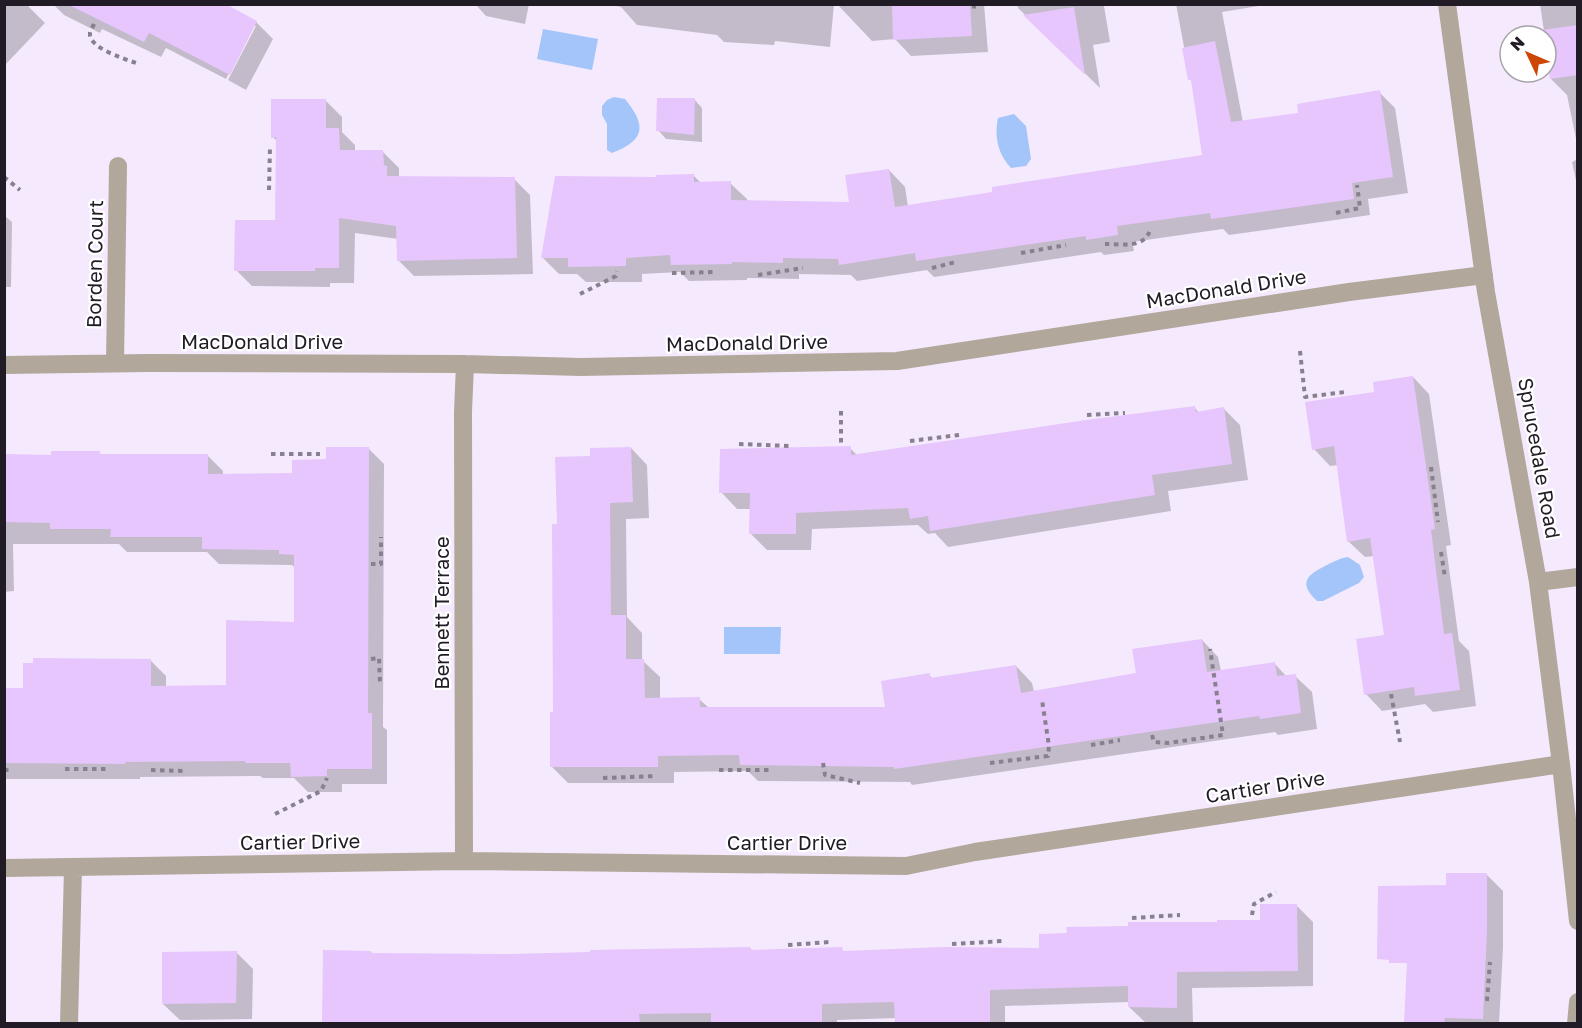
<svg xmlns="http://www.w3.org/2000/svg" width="1582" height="1028" viewBox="0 0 1582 1028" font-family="'Golos Text',sans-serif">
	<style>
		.water { fill: #a4c5f9 }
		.shadow { fill: #0003 }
		.building { fill: #e6c6fc }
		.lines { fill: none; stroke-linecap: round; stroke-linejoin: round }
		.path { stroke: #88808f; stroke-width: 4; stroke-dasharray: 4.5 4.5; stroke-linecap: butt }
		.minor { stroke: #b1a89b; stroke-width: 18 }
		.labels { text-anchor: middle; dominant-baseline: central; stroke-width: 4.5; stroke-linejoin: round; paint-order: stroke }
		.street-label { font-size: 20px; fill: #211b26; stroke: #fff }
	</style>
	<rect width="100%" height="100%" fill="#f5eafd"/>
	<path class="water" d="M 543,29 L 598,39 L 592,70 L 537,59 Z
		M 614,97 L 625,99 C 647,126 645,140 612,153 L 607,150 L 607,124 L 602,115 L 602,106 L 607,100 Z
		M 1014,114 L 1026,126 L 1031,159 L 1026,166 L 1011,168 C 998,154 994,137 998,118 Z
		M 1348,557 L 1360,565 L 1364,577 L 1359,583 L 1323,601 L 1317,601 C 1299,584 1305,576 1325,566 C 1333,562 1340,558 1348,557 Z
		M 724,627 L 781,627 L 780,654 L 724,654 Z"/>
	<path class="shadow" d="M 4,4 L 26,4 L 45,23 L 4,66 Z
		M 53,4 L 222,4 L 256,22 L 273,39 L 246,90 L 228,80 L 256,26 L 253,26 L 226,79 L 166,48 L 161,57 L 102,29 L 100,33 L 64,15 Z
		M 475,4 L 529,4 L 525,24 L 486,16 Z
		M 606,4 L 834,4 L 830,47 L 775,41 L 774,45 L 724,42 L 717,35 L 637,25 L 621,7 Z
		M 837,4 L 984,4 L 988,52 L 911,56 L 895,39 L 872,41 Z
		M 1017,4 L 1114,4 L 1104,6 L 1110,42 L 1093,45 L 1100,88 L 1018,8 Z
		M 1176,4 L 1271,4 L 1222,12 L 1243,122 L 1300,114 L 1379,92 L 1395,108 L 1408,193 L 1368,199 L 1370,215 L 1229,235 L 1223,229 L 1132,242 L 1134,251 L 1104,255 L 1101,252 L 934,277 L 927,270 L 857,281 L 851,275 L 799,274 L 799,279 L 747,278 L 747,280 L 689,281 L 680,272 L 642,274 L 642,282 L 586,282 L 577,274 L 559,274 L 543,258 L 658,179 L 694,176 L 701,183 L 730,183 L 747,199 L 747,202 L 851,204 L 889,170 L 905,187 L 908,207 L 1204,157 L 1193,83 L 1190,79 Z
		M 1540,4 L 1578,4 L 1578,148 L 1567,95 L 1551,79 Z
		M 694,99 L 702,108 L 702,142 L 666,139 L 658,130 Z
		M 326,101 L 342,117 L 342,132 L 355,145 L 355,152 L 383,152 L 399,168 L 399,178 L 514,179 L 530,195 L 533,274 L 414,276 L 398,260 L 398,239 L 355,233 L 354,283 L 330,283 L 330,287 L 252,286 L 236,270 L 277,222 L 278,142 L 273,137 Z
		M 1578,159 L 1578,190 L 1572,162 Z
		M 4,215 L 12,222 L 11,287 L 4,287 Z
		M 1413,377 L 1429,394 L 1451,545 L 1446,546 L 1459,641 L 1469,651 L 1476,706 L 1433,712 L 1425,704 L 1382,711 L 1366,694 L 1386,636 L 1374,556 L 1365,557 L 1348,541 L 1338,465 L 1330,466 L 1314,449 L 1376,393 Z
		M 1195,408 L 1199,413 L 1224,409 L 1240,425 L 1248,480 L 1168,491 L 1171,511 L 948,547 L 935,533 L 928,534 L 918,525 L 812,529 L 811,550 L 767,550 L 751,534 L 751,509 L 737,509 L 721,492 L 850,448 L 858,456 Z
		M 631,448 L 647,465 L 649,518 L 626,519 L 627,617 L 642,633 L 642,660 L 660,677 L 660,699 L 699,699 L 709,708 L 887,708 L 929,675 L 933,679 L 1016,666 L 1032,683 L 1034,692 L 1138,674 L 1202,640 L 1218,657 L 1221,671 L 1275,664 L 1287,677 L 1295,676 L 1312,692 L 1317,729 L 1278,735 L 1275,732 L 912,785 L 910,782 L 758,781 L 748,771 L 674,772 L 674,783 L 568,783 L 551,766 L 554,714 L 558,525 L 592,457 Z
		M 369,449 L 384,464 L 383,727 L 387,730 L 387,784 L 342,784 L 342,792 L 308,792 L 294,778 L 263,778 L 260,776 L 140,777 L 140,779 L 4,779 L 4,690 L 24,689 L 150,660 L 166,676 L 166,688 L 227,687 L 295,623 L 296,569 L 292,565 L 219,564 L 207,552 L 127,552 L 119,544 L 13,544 L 14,591 L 4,592 L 4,456 L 52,456 L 99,453 L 102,455 L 207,455 L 223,471 L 223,476 L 293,475 L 328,461 Z
		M 1486,874 L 1503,891 L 1503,948 L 1499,1024 L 1410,1024 L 1435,887 L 1447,887 Z
		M 1297,906 L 1313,922 L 1313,986 L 1192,988 L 1193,1023 L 1146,1023 L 1129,1007 L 1129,1002 L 1005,1006 L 1005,1024 L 897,1024 L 897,1018 L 837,1020 L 837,1024 L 405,1024 L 405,1016 L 340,1017 L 371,952 L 373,954 L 506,955 L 750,948 L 753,952 L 842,949 L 845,953 L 1041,949 L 1218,923 L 1262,921 Z
		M 236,952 L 253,969 L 252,1019 L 180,1020 L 163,1004 Z"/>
	<path class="building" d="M 67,4 L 226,4 L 257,21 L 230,75 L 149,33 L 144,42 Z
		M 892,4 L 970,4 L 972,36 L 893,40 Z
		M 1074,7 L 1085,75 L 1023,15 Z
		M 1578,25 L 1578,75 L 1550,79 L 1546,54 L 1546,36 L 1543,36 L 1542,30 Z
		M 1215,41 L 1231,122 L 1298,113 L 1297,104 L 1380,90 L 1393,177 L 1352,183 L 1354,199 L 1211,219 L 1210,213 L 1117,226 L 1118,235 L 1086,240 L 1086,236 L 916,261 L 915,253 L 839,265 L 838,259 L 783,258 L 783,263 L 732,262 L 732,264 L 671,265 L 670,255 L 626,258 L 626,266 L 568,267 L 568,258 L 541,258 L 555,176 L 656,177 L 656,175 L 694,174 L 694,182 L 731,181 L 731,200 L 849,202 L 845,175 L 889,169 L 895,207 L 992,192 L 992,187 L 1202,155 L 1191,80 L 1188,80 L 1182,48 Z
		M 657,98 L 695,98 L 694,135 L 656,131 Z
		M 271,99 L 326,99 L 326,128 L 339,128 L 340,150 L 383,150 L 384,165 L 387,166 L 387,176 L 515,177 L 517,258 L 397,261 L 396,226 L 339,218 L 339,268 L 315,268 L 315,271 L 234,271 L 235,220 L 275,220 L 276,137 L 271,138 Z
		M 1413,376 L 1435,529 L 1431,530 L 1444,634 L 1452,633 L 1460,690 L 1415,696 L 1414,687 L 1364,695 L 1356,639 L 1384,635 L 1370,538 L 1347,542 L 1334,446 L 1312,450 L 1305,402 L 1374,392 L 1373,382 Z
		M 1195,406 L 1196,412 L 1224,407 L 1232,464 L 1152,475 L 1155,495 L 930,531 L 928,516 L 910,519 L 908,508 L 796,513 L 796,534 L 749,534 L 750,493 L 719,493 L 720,449 L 851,446 L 851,455 L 1086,420 Z
		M 326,447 L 369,447 L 368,713 L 372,713 L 372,769 L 327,769 L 327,776 L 291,777 L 290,763 L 245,763 L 245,761 L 125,762 L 125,764 L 4,763 L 4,688 L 23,688 L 23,663 L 33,663 L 33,658 L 151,659 L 151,686 L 226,685 L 226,620 L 294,622 L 294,555 L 279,554 L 279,550 L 202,549 L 202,537 L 110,537 L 111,529 L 50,529 L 50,523 L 4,522 L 4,454 L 51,455 L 51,451 L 100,451 L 100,454 L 208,454 L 208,474 L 292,473 L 292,460 L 326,459 Z
		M 631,447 L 633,502 L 610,503 L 611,615 L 626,615 L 626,659 L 644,659 L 645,698 L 700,697 L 700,707 L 885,707 L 881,681 L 930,673 L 930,678 L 1016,665 L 1021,693 L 1136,673 L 1132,649 L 1202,639 L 1207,672 L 1275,662 L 1277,676 L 1296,674 L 1301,713 L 1260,719 L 1259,716 L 894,769 L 894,767 L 740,765 L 739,755 L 658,756 L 658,767 L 550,767 L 550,712 L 553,712 L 552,524 L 557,524 L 555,457 L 590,456 L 590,448 Z
		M 1446,873 L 1487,873 L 1487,931 L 1483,1019 L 1445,1018 L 1444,1023 L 1404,1023 L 1407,963 L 1389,963 L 1389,960 L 1377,959 L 1378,886 L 1446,885 Z
		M 1260,904 L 1297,904 L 1298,971 L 1177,972 L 1177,1008 L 1128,1007 L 1128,986 L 990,990 L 990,1023 L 895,1023 L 894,1002 L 822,1004 L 822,1023 L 711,1023 L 711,1013 L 639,1014 L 640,1023 L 322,1023 L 323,950 L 371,951 L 371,953 L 506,954 L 590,952 L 590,950 L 750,947 L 750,950 L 842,947 L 843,951 L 943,947 L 1039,948 L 1039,934 L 1067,933 L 1066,927 L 1128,926 L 1128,922 L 1217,922 L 1217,920 L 1260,920 Z
		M 237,951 L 236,1003 L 162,1004 L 162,952 Z"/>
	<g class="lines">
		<path class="path" d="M 974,4 L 974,13
			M 94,24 C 93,27 90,30 90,33 C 88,48 125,59 136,63
			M 4,177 L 20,190
			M 269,190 L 270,147
			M 1336,213 L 1360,208 L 1357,185
			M 4,219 L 6,219
			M 1105,244 C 1121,244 1146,249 1150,229
			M 1021,253 L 1066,245
			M 932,268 L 956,262
			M 672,273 L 717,272
			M 758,275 L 803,268
			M 580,294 L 616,276 L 617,271
			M 1300,351 L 1305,397 L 1345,392
			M 841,411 L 841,444
			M 1087,415 L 1125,413
			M 910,441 L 959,435
			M 739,444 L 791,446
			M 271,454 L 320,454
			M 1431,467 L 1438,522
			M 1441,552 L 1445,577
			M 371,564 L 381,564 L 381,537
			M 371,659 L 379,658 L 380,685
			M 1391,694 L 1400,742
			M 1152,735 L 1154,742 L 1168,743 L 1223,735 L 1210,649
			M 1091,745 L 1120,740
			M 823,763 L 825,775 L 860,783
			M 990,763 L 1048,756 L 1049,746 L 1042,700
			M 65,769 L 106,769
			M 4,770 L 10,770
			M 151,770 L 185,771
			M 719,770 L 772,770
			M 603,778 L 657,776
			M 275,814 L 321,791 L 327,778
			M 1252,915 L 1254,904 L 1276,892
			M 1132,918 L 1180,915
			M 952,944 L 1003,941
			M 788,945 L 830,942
			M 1487,1001 L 1490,962"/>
		<path class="minor" d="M 1447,4 L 1486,292 L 1538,582 L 1561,764 L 1578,921
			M 115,363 L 118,166
			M 4,365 L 148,363 L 465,364 L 581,367 L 897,361 L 1349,292 L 1484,275
			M 1538,582 L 1578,577
			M 464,861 L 463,412 L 465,364
			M 4,868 L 464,861 L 906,866 L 975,852 L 1561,764
			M 69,1024 L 73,868
			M 1576,1024 L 1578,1002"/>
	</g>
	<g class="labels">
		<g class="street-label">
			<text transform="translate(94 264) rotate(-89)">Borden Court</text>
			<text transform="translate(1226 288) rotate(-9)">MacDonald Drive</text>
			<text x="262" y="341">MacDonald Drive</text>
			<text transform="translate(747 342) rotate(-1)">MacDonald Drive</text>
			<text transform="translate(1540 458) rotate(80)">Sprucedale Road</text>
			<text transform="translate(441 613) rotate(-90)">Bennett Terrace</text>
			<text transform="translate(1265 786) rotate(-9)">Cartier Drive</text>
			<text transform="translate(300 841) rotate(-1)">Cartier Drive</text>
			<text x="787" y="842">Cartier Drive</text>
		</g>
	</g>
	<rect width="1582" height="1028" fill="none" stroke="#211b26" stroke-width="12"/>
	<g transform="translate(1528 54) rotate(314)"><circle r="28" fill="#ffffff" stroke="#a6a4a8" stroke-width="1.5"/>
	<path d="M0-4.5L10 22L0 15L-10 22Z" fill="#cc4606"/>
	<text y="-9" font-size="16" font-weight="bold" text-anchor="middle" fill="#211b26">N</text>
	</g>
</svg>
